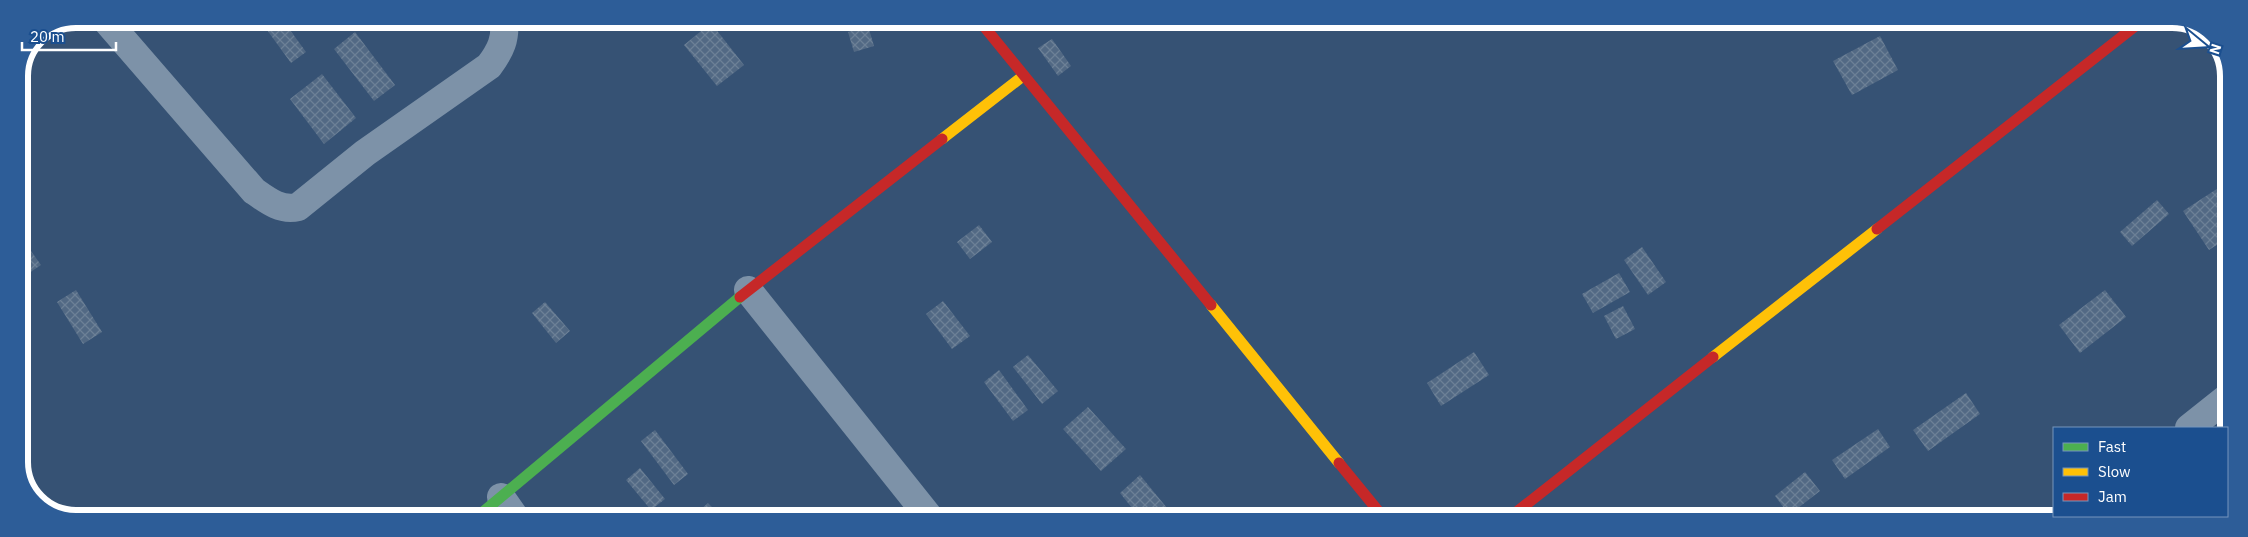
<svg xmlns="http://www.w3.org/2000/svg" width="2248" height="537" viewBox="0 0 2248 537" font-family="'IBM Plex Sans',sans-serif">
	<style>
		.building { fill: url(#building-cross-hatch) }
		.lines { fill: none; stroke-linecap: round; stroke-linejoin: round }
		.street { stroke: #7d92a8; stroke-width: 28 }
		.fast { stroke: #4caf50; stroke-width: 11 }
		.slow { stroke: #ffc107; stroke-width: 11 }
		.jam { stroke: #c62828; stroke-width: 11 }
		.rim { fill: none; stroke: #fff; stroke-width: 6 }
	</style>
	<defs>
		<pattern id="building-cross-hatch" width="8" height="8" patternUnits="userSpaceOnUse" patternTransform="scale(1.25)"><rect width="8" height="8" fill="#526984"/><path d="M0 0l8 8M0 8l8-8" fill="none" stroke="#6c8096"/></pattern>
	</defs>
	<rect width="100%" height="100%" fill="#365274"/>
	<path class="building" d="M 259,19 L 282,19 L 306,52 L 291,63 Z
		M 711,23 L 744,65 L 717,86 L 684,45 Z
		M 868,26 L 874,46 L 854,52 L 848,32 Z
		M 355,32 L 395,85 L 374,101 L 334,49 Z
		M 1880,36 L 1898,70 L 1852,95 L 1833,61 Z
		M 1052,39 L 1071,66 L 1058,76 L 1038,48 Z
		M 322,74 L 356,118 L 324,144 L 290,99 Z
		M 2229,181 L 2229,237 L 2209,250 L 2183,211 Z
		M 2157,200 L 2169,214 L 2132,246 L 2120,232 Z
		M 979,225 L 992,242 L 970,259 L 957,242 Z
		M 21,237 L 41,265 L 26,275 L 19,265 L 19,238 Z
		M 1642,247 L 1666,282 L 1648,295 L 1624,260 Z
		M 1619,273 L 1630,292 L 1593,313 L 1582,294 Z
		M 76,290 L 102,332 L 83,344 L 57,302 Z
		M 2105,290 L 2126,317 L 2080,353 L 2059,325 Z
		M 943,301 L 970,336 L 952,349 L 926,314 Z
		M 545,302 L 570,331 L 556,343 L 532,313 Z
		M 1623,306 L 1635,329 L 1616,339 L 1604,316 Z
		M 1474,352 L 1489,375 L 1441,406 L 1427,383 Z
		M 1028,355 L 1058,391 L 1042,404 L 1013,367 Z
		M 999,370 L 1028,410 L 1013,421 L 984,382 Z
		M 1966,393 L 1980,414 L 1928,451 L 1913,430 Z
		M 1088,407 L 1126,449 L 1101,471 L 1063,429 Z
		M 1878,429 L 1890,447 L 1845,479 L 1832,460 Z
		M 655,430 L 688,474 L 674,485 L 641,441 Z
		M 640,468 L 665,499 L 651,510 L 626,480 Z
		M 1805,472 L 1820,491 L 1789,515 L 1775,496 Z
		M 1140,475 L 1167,508 L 1156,518 L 1140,518 L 1120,493 Z
		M 708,503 L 722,517 L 699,517 L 696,514 Z
		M 1100,507 L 1108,518 L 1087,518 Z"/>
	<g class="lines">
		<path class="street" d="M 105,19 L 254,191 C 268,201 281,211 298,207 L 365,153 L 489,66 C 501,50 506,39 504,19
			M 748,290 L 930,518
			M 2189,428 L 2228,397
			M 501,497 L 515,517
			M 2077,518 L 2080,516"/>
		<path class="fast" d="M 477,517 L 740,297"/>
		<path class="slow" d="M 942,139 L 1023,76
			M 1211,305 L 1339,463
			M 1713,357 L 1877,229"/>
		<path class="jam" d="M 978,19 L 1211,305
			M 1877,229 L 2143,20
			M 740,297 L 942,139
			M 1339,463 L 1384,518
			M 1509,518 L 1713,357"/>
	</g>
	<path d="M0 0H2248V537H0ZM76 28H2172A48 48 0 0 1 2220 76V462A48 48 0 0 1 2172 510H76A48 48 0 0 1 28 462V76A48 48 0 0 1 76 28Z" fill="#2d5d98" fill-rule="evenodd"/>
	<path class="rim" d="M76 28H2172A48 48 0 0 1 2220 76V462A48 48 0 0 1 2172 510H76A48 48 0 0 1 28 462V76A48 48 0 0 1 76 28Z"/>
	<rect x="2053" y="427" width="175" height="90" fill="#1b4f8f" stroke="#7695bc"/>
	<rect x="2063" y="443" width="25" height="8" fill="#4caf50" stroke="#7695bc"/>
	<text x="2098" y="452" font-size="15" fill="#ffffff">Fast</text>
	<rect x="2063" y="468" width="25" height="8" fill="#ffc107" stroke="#7695bc"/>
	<text x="2098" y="477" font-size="15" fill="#ffffff">Slow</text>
	<rect x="2063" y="493" width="25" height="8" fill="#c62828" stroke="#7695bc"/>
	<text x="2098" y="502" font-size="15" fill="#ffffff">Jam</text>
	<g transform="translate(2203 45) rotate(108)" stroke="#1b4f8f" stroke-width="4" paint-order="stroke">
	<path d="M0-4L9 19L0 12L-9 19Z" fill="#ffffff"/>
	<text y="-8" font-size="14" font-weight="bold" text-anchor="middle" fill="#ffffff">N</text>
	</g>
	<path d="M22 42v8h94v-8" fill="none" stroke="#ffffff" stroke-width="2.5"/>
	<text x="30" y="42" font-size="15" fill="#ffffff" stroke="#1b4f8f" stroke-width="4" paint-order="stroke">20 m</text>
</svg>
